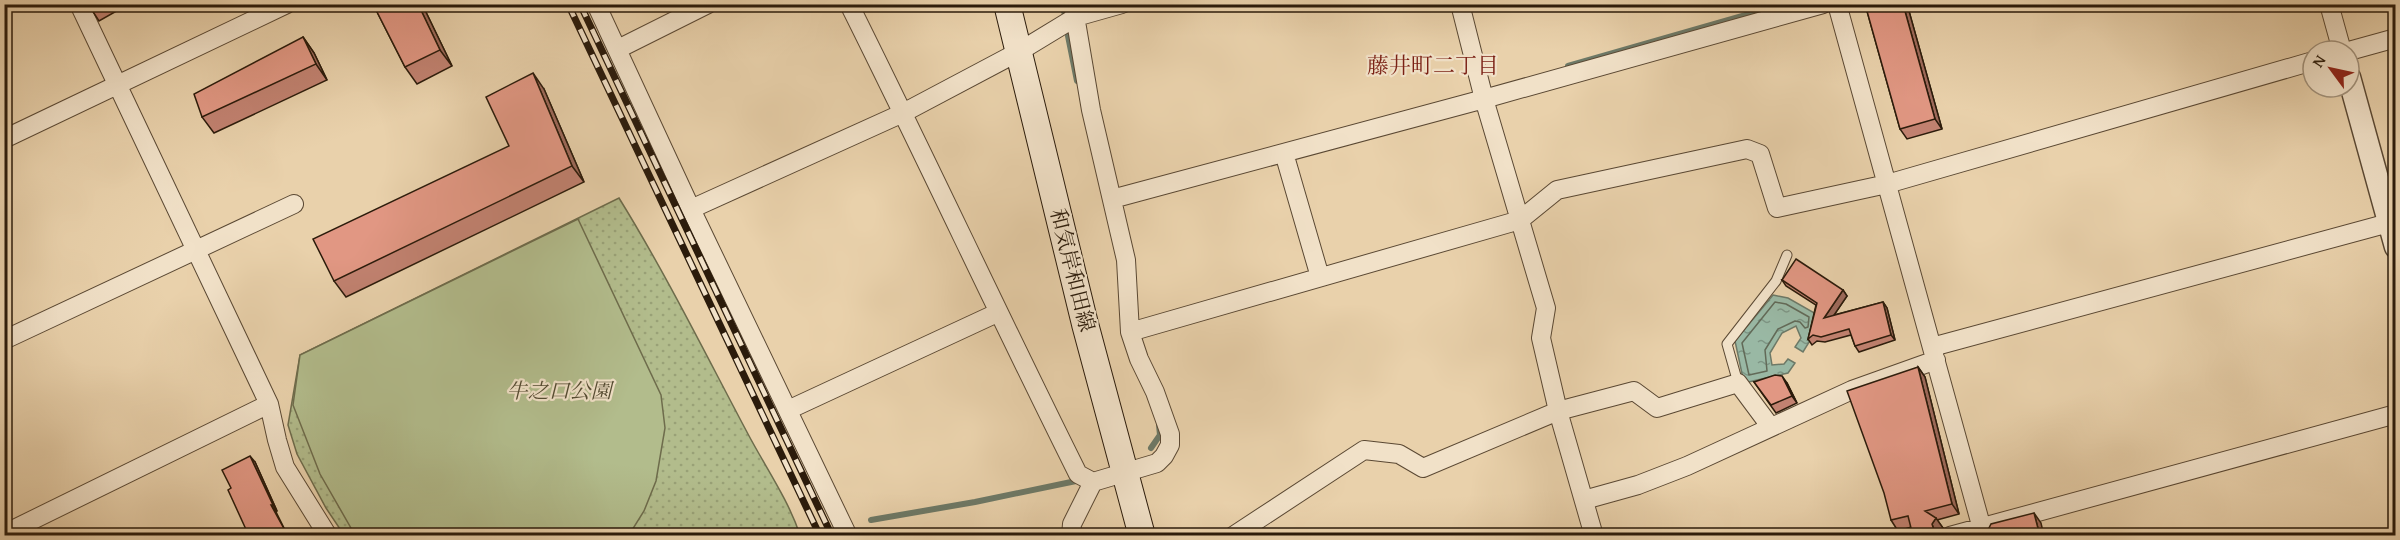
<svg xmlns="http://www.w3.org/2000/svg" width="2400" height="540" viewBox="0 0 2400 540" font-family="'Gentium Book Plus','Noto Serif JP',serif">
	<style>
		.grass { fill: url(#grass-dots); stroke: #6e6c4c; stroke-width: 1.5 }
		.pitch { fill: #b2bc8c; stroke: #6e6c4c; stroke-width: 1.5 }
		.water { fill: url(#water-ripples); stroke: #6d7967; stroke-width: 1.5 }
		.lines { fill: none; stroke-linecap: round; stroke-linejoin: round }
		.shore { stroke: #626a58; stroke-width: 1.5 }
		.stream { stroke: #6d7967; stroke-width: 6 }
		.service-casing { stroke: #5a4833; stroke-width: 11 }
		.minor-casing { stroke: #5a4833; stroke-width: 20 }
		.tertiary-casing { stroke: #5a4833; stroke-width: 25 }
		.secondary-casing { stroke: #2b1b0b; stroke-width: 28 }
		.service { stroke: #f1e1c8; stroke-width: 9 }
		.minor { stroke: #f1e1c8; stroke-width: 18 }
		.tertiary { stroke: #f1e1c8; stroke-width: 22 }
		.secondary { stroke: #f1e1c8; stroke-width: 26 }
		.rail-casing { stroke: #2b1b0b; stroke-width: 7 }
		.rail { stroke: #f1e1c8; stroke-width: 4.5; stroke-dasharray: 14; stroke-linecap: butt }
		.wall { fill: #c28271; stroke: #2b1b0b; stroke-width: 1.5 }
		.shaded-wall { fill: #9e6a5c; stroke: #2b1b0b; stroke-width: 1.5 }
		.building { fill: #e19783; stroke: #2b1b0b; stroke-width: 1.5 }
		.labels { text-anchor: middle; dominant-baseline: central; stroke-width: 4.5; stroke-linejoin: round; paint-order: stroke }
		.street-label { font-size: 21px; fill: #2b1b0b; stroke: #f1e1c8 }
		.park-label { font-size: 21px; font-style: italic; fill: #544b32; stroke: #f1e1c8 }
		.neighbourhood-label { font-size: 22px; fill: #7a1f14; stroke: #f1e1c8 }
	</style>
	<defs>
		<pattern id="grass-dots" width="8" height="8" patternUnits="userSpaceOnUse" patternTransform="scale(1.5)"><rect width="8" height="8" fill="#b2bc8c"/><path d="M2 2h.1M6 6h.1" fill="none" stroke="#99a177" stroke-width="1.8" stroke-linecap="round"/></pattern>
		<pattern id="water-ripples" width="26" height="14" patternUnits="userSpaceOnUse" patternTransform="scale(1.5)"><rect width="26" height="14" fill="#99b8a4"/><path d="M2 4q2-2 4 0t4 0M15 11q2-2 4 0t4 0" fill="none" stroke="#7d9584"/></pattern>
	</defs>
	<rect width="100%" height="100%" fill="#e9d1ab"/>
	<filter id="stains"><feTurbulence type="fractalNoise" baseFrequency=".00333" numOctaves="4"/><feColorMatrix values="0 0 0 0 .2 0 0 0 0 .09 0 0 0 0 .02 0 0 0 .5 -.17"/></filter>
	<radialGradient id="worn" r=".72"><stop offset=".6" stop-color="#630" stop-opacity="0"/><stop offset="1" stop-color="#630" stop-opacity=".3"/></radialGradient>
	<path class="grass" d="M 619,198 C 666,274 706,355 748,434 C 766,468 788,499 800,535 L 344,535 L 326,508 L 297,454 L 288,425 L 300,355 Z"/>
	<path class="pitch" d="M 578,219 L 661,395 L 665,428 L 656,481 L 644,511 L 629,535 L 355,535 L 320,474 L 293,405 L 300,355 Z"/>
	<path class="water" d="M 1773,295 L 1788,298 L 1818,315 L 1811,339 L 1803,352 L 1795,347 L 1801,338 L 1796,326 L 1782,333 L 1770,353 L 1772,365 L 1784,364 L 1788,359 L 1795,363 L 1788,373 L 1744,383 L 1735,341 Z"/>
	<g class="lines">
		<path class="shore" d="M 1775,302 L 1786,304 L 1809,317 L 1808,327 L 1805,328 L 1800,322 L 1795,321 L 1778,329 L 1765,350 L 1767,371 L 1749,375 L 1742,343 Z"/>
		<path class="stream" d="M 1063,4 L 1064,12
			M 1068,36 L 1077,81
			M 1568,66 L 1784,4
			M 1151,448 L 1160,435 L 1159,425
			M 871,520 L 975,502 L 1076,481"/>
		<defs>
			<path id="service" d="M 1738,383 L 1727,344 L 1776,281 L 1787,255"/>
			<path id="minor" d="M 79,4 L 269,404 L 277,440 L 285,467 L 328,536
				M 596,4 L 691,209 L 848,536
				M 849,4 C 927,160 1000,318 1078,474 L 1093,482
				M 1460,4 L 1484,99 L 1546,308 L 1541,338 L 1558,411 L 1594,536
				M 1837,4 L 1984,536
				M 2329,4 L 2342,51
				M 618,49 L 708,4
				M 2349,51 L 2396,38
				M 4,139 L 287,4
				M 1284,153 L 1320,277
				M 1112,199 L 1484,99 L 1823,4
				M 691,209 L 903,113 L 1020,51 L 1076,17 L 1122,4
				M 1130,332 L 1520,220 L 1557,190 L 1747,149 L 1760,154 L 1777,208 L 1887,184 L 2313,61
				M 4,340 L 294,204
				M 1932,347 L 2396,221
				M 788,410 L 997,313
				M 1584,500 L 1638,485 L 1687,466 L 1852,390 L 1936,360
				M 4,534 L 269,404
				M 1071,536 L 1072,524 L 1093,482 L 1157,463 L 1164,456 L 1170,445 L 1170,434 L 1155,392 L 1139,359 L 1130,332 L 1126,260 L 1091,110 L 1073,4
				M 1233,536 L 1364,450 L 1399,454 L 1423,468 L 1558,411 L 1634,391 L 1657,408 L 1738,383 L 1770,426
				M 1950,536 L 2396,414"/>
			<path id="tertiary" d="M 2349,77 L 2396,247"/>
			<path id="secondary" d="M 1007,4 L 1085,324 L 1142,536"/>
		</defs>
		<use href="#service" class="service-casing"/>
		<use href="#minor" class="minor-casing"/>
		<use href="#tertiary" class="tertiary-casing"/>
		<use href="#secondary" class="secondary-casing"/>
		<use href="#service" class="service"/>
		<use href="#minor" class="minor"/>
		<use href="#tertiary" class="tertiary"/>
		<use href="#secondary" class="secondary"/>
		<defs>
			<path id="rail" d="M 568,4 L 820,536
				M 580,4 L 832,536"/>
		</defs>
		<use href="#rail" class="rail-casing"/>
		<use href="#rail" class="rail"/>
	</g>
	<path class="wall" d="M 88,4 L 129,4 L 99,21 Z
		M 373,4 L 422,4 L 452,66 L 417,84 L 405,67 Z
		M 1865,4 L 1907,4 L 1942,129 L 1907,139 L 1900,129 Z
		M 303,37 L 314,53 L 327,80 L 214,133 L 202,117 Z
		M 544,89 L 584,182 L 346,297 L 334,281 L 509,146 Z
		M 1782,280 L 1843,290 L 1847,296 L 1834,315 L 1883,302 L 1887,308 L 1895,340 L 1859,352 L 1855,346 L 1851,335 L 1825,342 L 1817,341 L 1812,345 L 1808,339 L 1816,305 L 1786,286 Z
		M 1918,367 L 1925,377 L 1959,514 L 1937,520 L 1943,528 L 1939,534 L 1939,535 L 1911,527 L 1898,531 L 1891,520 Z
		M 1754,382 L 1787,383 L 1797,403 L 1776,413 Z
		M 255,462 L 277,511 L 276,512 L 231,488 Z"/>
	<path class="shaded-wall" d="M 418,4 L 422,4 L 452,66 L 440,50 Z
		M 1903,4 L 1907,4 L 1942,129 L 1935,119 Z
		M 303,37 L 314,53 L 327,80 L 316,64 Z
		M 533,73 L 544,89 L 584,182 L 572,166 Z
		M 1843,290 L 1847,296 L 1828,324 L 1824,318 Z
		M 1883,302 L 1887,308 L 1895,340 L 1891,335 Z
		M 1918,367 L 1925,377 L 1959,514 L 1952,504 Z
		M 1782,376 L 1787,383 L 1797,403 L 1792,396 Z
		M 250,456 L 255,462 L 277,511 L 273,505 Z
		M 271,505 L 276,512 L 288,536 Z
		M 2034,513 L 2041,523 L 2044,536 L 2040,536 Z
		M 1936,518 L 1943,528 L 1939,534 L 1940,536 L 1935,533 L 1932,524 Z"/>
	<path class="building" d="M 373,4 L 418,4 L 440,50 L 405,67 Z
		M 1865,4 L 1903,4 L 1935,119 L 1900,129 Z
		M 303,37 L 316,64 L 202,117 L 194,94 Z
		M 533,73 L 572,166 L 334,281 L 313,239 L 509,146 L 486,97 Z
		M 1796,259 L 1843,290 L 1824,318 L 1883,302 L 1891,335 L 1855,346 L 1849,329 L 1821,337 L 1813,335 L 1808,339 L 1817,303 L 1782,280 Z
		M 1918,367 L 1952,504 L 1925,511 L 1936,518 L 1932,524 L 1935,533 L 1941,536 L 1913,536 L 1908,516 L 1891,520 L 1884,493 L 1847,391 Z
		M 1775,375 L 1782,376 L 1792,396 L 1771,405 L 1754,382 Z
		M 250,456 L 273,505 L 271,505 L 288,536 L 249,536 L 228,490 L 231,488 L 222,470 Z
		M 2034,513 L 2040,536 L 1985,536 L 1991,524 Z
		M 1961,533 L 1966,536 L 1950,536 Z"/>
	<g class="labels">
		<g class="street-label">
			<text transform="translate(1073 270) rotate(76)">和気岸和田線</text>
		</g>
		<g class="park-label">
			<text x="559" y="390">牛之口公園</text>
		</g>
		<g class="neighbourhood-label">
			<text x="1433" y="65">藤井町二丁目</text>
		</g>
	</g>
	<rect width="2400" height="540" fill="none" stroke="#e9d1ab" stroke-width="24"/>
	<rect x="6" y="6" width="2388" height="528" fill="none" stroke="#2b1b0b" stroke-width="3"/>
	<rect x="12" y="12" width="2376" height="516" fill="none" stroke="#2b1b0b" stroke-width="1.5"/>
	<g transform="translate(2331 69) rotate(303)"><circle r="28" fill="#f1e1c8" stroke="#a2927c" stroke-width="1.5"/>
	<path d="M0-4.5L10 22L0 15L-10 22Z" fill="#8f2418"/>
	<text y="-9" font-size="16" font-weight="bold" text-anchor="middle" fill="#2b1b0b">N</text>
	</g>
	<rect width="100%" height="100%" filter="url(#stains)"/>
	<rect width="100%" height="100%" fill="url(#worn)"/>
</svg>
